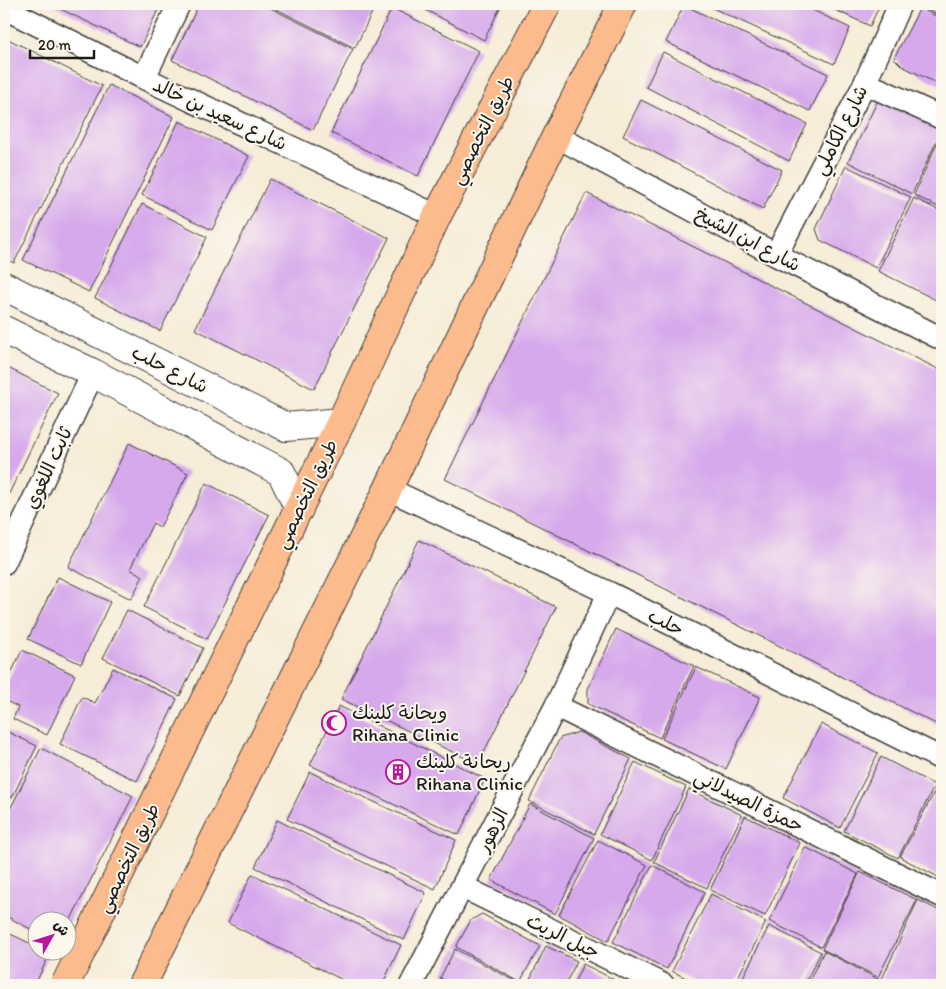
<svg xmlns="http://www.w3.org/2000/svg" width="946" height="989" viewBox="0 0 946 989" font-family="Itim,'Playpen Sans Arabic',sans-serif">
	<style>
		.building { fill: #d6a8ec }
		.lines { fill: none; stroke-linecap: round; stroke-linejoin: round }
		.minor-casing { stroke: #3d3b38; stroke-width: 25 }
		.tertiary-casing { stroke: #3d3b38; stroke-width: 30 }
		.primary-casing { stroke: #3d3b38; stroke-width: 30 }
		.minor { stroke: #fff; stroke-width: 22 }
		.tertiary { stroke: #fff; stroke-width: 28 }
		.primary { stroke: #fbbb8d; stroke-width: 28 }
		.labels { text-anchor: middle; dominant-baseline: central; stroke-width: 4; stroke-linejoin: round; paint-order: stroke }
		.street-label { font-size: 19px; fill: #1c1c1c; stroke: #fbf7ec }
		.poi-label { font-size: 19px; fill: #1c1c1c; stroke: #fbf7ec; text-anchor: start }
	</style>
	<rect width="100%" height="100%" fill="#fbf7ec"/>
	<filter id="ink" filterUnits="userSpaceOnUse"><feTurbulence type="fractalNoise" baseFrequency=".02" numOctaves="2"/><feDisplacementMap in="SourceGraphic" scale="10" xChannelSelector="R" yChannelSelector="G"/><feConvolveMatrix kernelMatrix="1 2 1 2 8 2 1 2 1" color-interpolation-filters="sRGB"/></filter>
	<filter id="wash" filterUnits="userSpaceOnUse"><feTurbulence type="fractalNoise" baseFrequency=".0096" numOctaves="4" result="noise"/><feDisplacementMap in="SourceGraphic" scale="20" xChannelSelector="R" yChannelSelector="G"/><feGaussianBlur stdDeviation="1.12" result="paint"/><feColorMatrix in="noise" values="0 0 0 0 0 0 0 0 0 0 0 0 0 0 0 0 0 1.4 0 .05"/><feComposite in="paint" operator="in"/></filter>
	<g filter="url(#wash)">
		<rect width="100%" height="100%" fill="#f6ecd7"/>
		<g id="blocks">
			<path class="building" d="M 50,4 L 161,4 L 140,47 Z
				M 199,4 L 262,4 L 353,49 L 313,130 L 172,60 Z
				M 266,4 L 376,4 L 355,48 Z
				M 414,4 L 502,4 L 484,40 Z
				M 704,4 L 800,4 L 850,28 L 834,64 Z
				M 822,4 L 880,4 L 870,26 Z
				M 929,4 L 942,4 L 942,17 L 926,9 Z
				M 684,5 L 828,74 L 810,111 L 666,42 Z
				M 392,8 L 479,51 L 418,176 L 331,133 Z
				M 920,8 L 942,19 L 942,86 L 902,66 L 894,58 Z
				M 4,37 L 102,86 L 14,263 L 4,258 Z
				M 663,52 L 807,124 L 789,161 L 646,87 Z
				M 109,85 L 174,117 L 89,292 L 23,260 Z
				M 879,98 L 942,129 L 912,194 L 848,162 Z
				M 641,100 L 782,170 L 763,209 L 623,136 Z
				M 179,121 L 249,156 L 212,230 L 142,195 Z
				M 942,132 L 942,209 L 914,195 Z
				M 846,166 L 911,197 L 876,268 L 820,240 L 816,229 Z
				M 270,179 L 389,238 L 314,389 L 195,329 Z
				M 586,193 L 942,371 L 942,727 L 445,479 Z
				M 914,198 L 942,212 L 942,303 L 878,271 Z
				M 142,204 L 207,237 L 160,331 L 95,298 Z
				M 4,366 L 58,393 L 4,504 Z
				M 129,443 L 188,473 L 160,527 L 153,523 L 130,569 L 143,576 L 131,599 L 68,567 Z
				M 206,483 L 269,515 L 207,639 L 144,607 Z
				M 419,540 L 556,607 L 478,764 L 341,699 Z
				M 58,577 L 110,602 L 81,664 L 28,639 Z
				M 127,610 L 203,648 L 180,696 L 103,658 Z
				M 616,629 L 694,666 L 660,738 L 588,704 L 588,689 Z
				M 22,650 L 75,675 L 47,735 L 13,719 L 18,707 L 4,700 L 4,689 Z
				M 696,667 L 760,697 L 726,769 L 662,739 Z
				M 113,668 L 177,699 L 137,781 L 60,744 L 82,697 L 95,703 Z
				M 339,706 L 485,779 L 459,835 L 310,765 Z
				M 821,724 L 878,753 L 840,828 L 783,798 Z
				M 4,730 L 37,746 L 12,798 L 4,794 Z
				M 579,732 L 631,759 L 594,834 L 529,801 L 560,738 Z
				M 41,748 L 133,796 L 68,925 L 68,922 L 38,922 L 38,933 L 4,915 L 4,821 Z
				M 881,757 L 935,785 L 898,858 L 844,831 Z
				M 635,762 L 686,787 L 652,860 L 600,834 Z
				M 310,772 L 456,840 L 435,889 L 287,819 Z
				M 937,787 L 942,790 L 942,879 L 900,857 Z
				M 689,789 L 742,815 L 707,888 L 654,862 Z
				M 530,804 L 594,838 L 555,914 L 491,880 Z
				M 745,816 L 800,843 L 765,916 L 710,890 Z
				M 277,820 L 426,893 L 404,940 L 255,867 Z
				M 598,840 L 647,865 L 608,941 L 559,915 Z
				M 805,847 L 858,874 L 821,947 L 769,921 Z
				M 652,865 L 705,892 L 667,969 L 613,942 Z
				M 860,872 L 917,900 L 878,977 L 822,949 Z
				M 252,874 L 401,945 L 382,985 L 353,985 L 228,923 Z
				M 711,894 L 766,922 L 734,985 L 700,985 L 672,971 Z
				M 918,900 L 942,912 L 942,985 L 896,985 L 882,979 Z
				M 482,914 L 540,946 L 520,982 L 456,947 L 471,920 Z
				M 769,926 L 821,952 L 804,985 L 739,985 Z
				M 4,931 L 38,947 L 38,952 L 46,952 L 50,953 L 35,985 L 4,985 Z
				M 546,946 L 577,961 L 565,985 L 527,985 Z
				M 455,949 L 519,983 L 518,985 L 453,985 L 440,978 Z
				M 824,951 L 878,979 L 875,985 L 807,985 Z
				M 583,964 L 613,979 L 610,985 L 573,985 Z"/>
		</g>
	</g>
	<g filter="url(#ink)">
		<use href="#blocks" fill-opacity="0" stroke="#3d3b38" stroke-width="1"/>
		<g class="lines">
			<defs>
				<path id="minor" d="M 4,8 L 144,78 L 437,216
					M 144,78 L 179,4
					M 865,83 L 942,118
					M 556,136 L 776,255 L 942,339
					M 776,255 L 865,83 L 900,4
					M 388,489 L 609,593 L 942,759
					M 4,563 L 93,373
					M 556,706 L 942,896
					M 463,887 L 663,985
					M 411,985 L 556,706 L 609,593"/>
				<path id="tertiary" d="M 4,286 L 286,427 L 341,422
					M 4,330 L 93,373 L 281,472 L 299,509"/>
				<path id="primary" d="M 65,985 L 341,422 L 437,216 L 547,4
					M 142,985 L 388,489 L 556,136 L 623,4"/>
			</defs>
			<use href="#minor" class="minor-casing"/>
			<use href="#tertiary" class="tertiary-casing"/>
			<use href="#primary" class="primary-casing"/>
			<use href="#minor" class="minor"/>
			<use href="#tertiary" class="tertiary"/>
			<use href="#primary" class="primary"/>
		</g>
	</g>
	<defs>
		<symbol id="mosque-ring" viewBox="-11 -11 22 22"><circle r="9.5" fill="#fbf7ec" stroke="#b5179e" stroke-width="1.5"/><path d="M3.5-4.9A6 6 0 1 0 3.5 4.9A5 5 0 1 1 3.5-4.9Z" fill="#b5179e"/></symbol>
		<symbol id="building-ring" viewBox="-11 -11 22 22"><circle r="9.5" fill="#fbf7ec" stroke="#b5179e" stroke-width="1.5"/><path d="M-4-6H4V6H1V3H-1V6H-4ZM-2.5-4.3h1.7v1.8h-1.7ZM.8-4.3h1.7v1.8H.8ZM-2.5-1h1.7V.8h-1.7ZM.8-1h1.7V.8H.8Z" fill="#b5179e"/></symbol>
	</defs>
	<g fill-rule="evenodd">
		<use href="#mosque-ring" x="320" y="709" width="28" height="28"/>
		<use href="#building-ring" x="384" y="758" width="28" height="28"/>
	</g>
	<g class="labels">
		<g class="street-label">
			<text transform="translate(220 114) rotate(25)">شارع سعيد بن خالد</text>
			<text transform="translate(482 130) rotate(-63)">طريق التخصصي</text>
			<text transform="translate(840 130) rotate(-63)">شارع الكاملي</text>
			<text transform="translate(748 239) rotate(28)">شارع ابن الشيخ</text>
			<text transform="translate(170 369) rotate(27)">شارع حلب</text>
			<text transform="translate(48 468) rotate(-65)">ثابت اللغوي</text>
			<text transform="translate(306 494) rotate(-64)">طريق التخصصي</text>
			<text transform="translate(666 622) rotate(27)">حلب</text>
			<text transform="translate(749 801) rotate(26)">حمزة الصيدلاني</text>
			<text transform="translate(492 830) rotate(-63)">الزهور</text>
			<text transform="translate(128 858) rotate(-64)">طريق التخصصي</text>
			<text transform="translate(563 936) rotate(26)">جبل الريث</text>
		</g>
		<g class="poi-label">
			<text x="352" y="712">ويحانة كلينك<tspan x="352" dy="22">Rihana Clinic</tspan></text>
			<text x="416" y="761">ريحانة كلينك<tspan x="416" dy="22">Rihana Clinic</tspan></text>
		</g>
	</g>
	<rect width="946" height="989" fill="none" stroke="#fbf7ec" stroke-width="20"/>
	<g transform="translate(52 936) rotate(51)"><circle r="24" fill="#fbf7ec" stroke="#a29f99"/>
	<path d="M0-4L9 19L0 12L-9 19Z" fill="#b5179e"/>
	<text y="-8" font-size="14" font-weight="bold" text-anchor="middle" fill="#1c1c1c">ش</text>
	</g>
	<path d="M30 50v8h64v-8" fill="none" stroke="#1c1c1c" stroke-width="2.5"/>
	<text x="38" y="50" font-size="15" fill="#1c1c1c" stroke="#fbf7ec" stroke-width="4" paint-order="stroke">20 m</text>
</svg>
